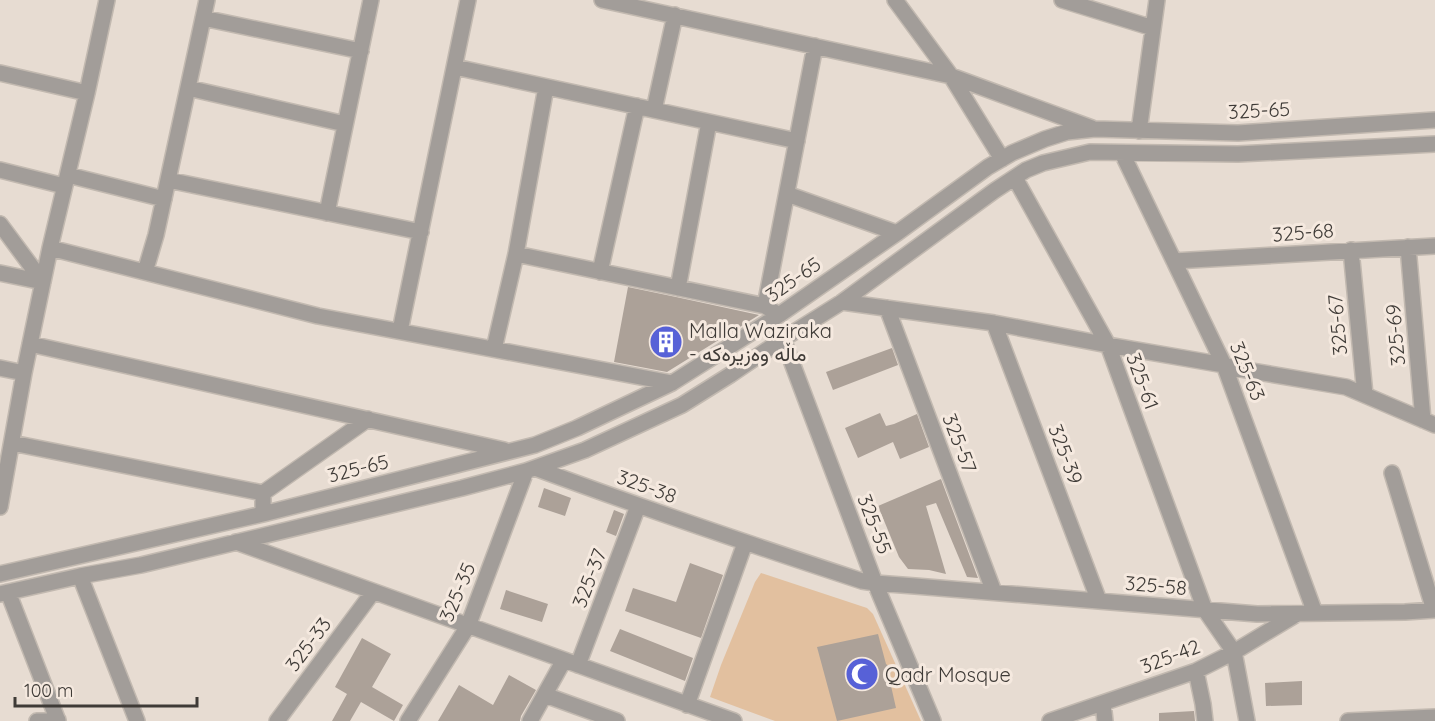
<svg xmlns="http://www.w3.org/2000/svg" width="1435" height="721" viewBox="0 0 1435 721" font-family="Quicksand,Vazirmatn,sans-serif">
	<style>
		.green { fill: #e2c09f }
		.building { fill: #aca198 }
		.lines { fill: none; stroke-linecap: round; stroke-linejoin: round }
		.minor-casing { stroke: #c2b9b0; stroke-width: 18 }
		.minor { stroke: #a29d99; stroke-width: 15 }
		.labels { text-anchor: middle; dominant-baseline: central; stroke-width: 6; stroke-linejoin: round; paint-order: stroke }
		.street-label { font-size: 20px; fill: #3f3b37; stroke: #f5e9df }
		.poi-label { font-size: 20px; fill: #3f3b37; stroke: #f5e9df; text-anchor: start }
	</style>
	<rect width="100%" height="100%" fill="#e7dcd2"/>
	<path class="green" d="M 761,573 L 867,608 L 873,614 L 921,721 L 775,721 L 710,697 L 721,665 L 755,582 Z"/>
	<path class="building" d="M 628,287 L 676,297 L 759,315 L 667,372 L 614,362 Z
		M 892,348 L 898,365 L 833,390 L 826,372 Z
		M 880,413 L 886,426 L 894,424 L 917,414 L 929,447 L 900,459 L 893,442 L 858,458 L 845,428 Z
		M 941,479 L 978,578 L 967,577 L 936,503 L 926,506 L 946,574 L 929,570 L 908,569 L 899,557 L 878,506 Z
		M 544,488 L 571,498 L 565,516 L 538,507 Z
		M 614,510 L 624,514 L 616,536 L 606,532 Z
		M 690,563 L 723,575 L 701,638 L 625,611 L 633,588 L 676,602 Z
		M 506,590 L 548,604 L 542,622 L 500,609 Z
		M 620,629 L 693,658 L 685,681 L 610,651 Z
		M 878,634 L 886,664 L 891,668 L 891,671 L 889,677 L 896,708 L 837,721 L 817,647 Z
		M 362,638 L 391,654 L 372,687 L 403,705 L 394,721 L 361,702 L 350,721 L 332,721 L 347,694 L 335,687 Z
		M 509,675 L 536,690 L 521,716 L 520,721 L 438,721 L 459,685 L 493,705 Z
		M 1302,681 L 1302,705 L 1266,706 L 1265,683 Z
		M 1194,711 L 1195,721 L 1159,721 L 1159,713 Z"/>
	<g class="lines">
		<defs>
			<path id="minor" d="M 602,0 L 951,76 L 1092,128
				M 895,0 L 951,76 L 1002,159
				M 1062,0 L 1153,28
				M 203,18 L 361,51
				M 455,67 L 797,141
				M 0,73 L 87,93
				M 188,88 L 345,124
				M 654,110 L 675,15
				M 1139,131 L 1157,0
				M 1122,153 L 1224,365 L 1315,613
				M 0,170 L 64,186
				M 68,175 L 164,199
				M 1015,178 L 1108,345 L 1205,610 L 1234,652 L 1247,721
				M 168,180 L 421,232
				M 787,194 L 897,233
				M 327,213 L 371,0
				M 0,224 L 43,282
				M 1408,247 L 1423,420
				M 50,248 L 318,316 L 672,383
				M 1351,250 L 1365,395
				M 516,254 L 765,306 L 779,315
				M 1174,261 L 1435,246
				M 145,272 L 156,235 L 207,0
				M 600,272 L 637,106
				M 0,273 L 43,282
				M 678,288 L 709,122
				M 842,302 L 994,323 L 1108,345 L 1224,365 L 1234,368 L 1346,387 L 1435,425
				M 765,306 L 815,46
				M 887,308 L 994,592
				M 994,323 L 1099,601
				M 400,331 L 468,0
				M 783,339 L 875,583 L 933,721
				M 30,344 L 504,450
				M 494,349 L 516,254 L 546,87
				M 0,368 L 24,373
				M 12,443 L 263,493 L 263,514
				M 535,468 C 643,508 752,545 862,581 L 875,583 L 915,586 L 1257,614 L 1405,612 L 1435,610
				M 1392,473 L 1434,610
				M 263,493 L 368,419
				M 0,507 L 24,373 L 50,248 L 87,93 L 107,0
				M 236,542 L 734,721
				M 0,574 L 263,514 L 535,445 L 577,428 L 672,383 L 779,315 L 897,233 L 988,167 L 1012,153 L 1045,139 L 1067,132 L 1095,129 L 1238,133 L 1435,120
				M 80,576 L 137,721
				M 8,592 L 58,721
				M 0,594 L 80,576 L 141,565 L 462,488 L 526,471 L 585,450 L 682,405 L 730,375 L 783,339 L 842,302 L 994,191 L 1026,170 L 1043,163 L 1090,152 L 1238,154 L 1435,144
				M 578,665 L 638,506
				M 1196,671 L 1203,704 L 1205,721
				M 545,695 L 617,721
				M 1103,703 L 1105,721
				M 687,705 L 745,543
				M 37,721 L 58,720
				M 277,721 L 373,592
				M 408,721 L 468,626 L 526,471
				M 530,721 L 564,660
				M 1050,721 L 1196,671 L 1234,652 L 1297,614
				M 1348,721 L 1435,717"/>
		</defs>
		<use href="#minor" class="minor-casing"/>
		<use href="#minor" class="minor"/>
	</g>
	<defs>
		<symbol id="building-disc" viewBox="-11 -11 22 22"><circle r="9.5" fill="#5761d7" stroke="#f5e9df"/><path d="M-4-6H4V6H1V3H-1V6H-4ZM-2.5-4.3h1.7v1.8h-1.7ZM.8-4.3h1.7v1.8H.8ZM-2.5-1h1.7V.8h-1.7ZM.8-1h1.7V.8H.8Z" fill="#fff"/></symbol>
		<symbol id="mosque-disc" viewBox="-11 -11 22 22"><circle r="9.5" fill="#5761d7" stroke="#f5e9df"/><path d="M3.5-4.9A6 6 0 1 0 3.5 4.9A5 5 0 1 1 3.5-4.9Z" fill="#fff"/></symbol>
	</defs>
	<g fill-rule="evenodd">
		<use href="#building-disc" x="647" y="323" width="38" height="38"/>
		<use href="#mosque-disc" x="843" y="655" width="38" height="38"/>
	</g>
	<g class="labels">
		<g class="street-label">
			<text transform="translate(1259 110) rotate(-3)">325-65</text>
			<text transform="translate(1303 232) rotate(-4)">325-68</text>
			<text transform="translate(793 279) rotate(-35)">325-65</text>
			<text transform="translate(1337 325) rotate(-95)">325-67</text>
			<text transform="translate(1395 335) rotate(-95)">325-69</text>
			<text transform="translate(1248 371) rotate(68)">325-63</text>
			<text transform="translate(1143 381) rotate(70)">325-61</text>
			<text transform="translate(960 443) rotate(69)">325-57</text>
			<text transform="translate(1066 454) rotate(69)">325-39</text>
			<text transform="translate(358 468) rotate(-14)">325-65</text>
			<text transform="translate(647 486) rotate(20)">325-38</text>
			<text transform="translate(875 524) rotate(69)">325-55</text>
			<text transform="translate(589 578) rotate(-69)">325-37</text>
			<text transform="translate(1156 585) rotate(5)">325-58</text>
			<text transform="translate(457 592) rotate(-67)">325-35</text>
			<text transform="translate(308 644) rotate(-53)">325-33</text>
			<text transform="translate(1170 656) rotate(-21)">325-42</text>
		</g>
		<g class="poi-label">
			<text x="689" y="330">Malla Waziraka<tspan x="689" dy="23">- ماڵە وەزیرەکە</tspan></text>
			<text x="885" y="674">Qadr Mosque</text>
		</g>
	</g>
	<path d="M15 697v9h182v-9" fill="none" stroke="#3f3b37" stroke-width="3"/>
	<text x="24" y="697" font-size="18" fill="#3f3b37" stroke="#f5e9df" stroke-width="4.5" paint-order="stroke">100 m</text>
</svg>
